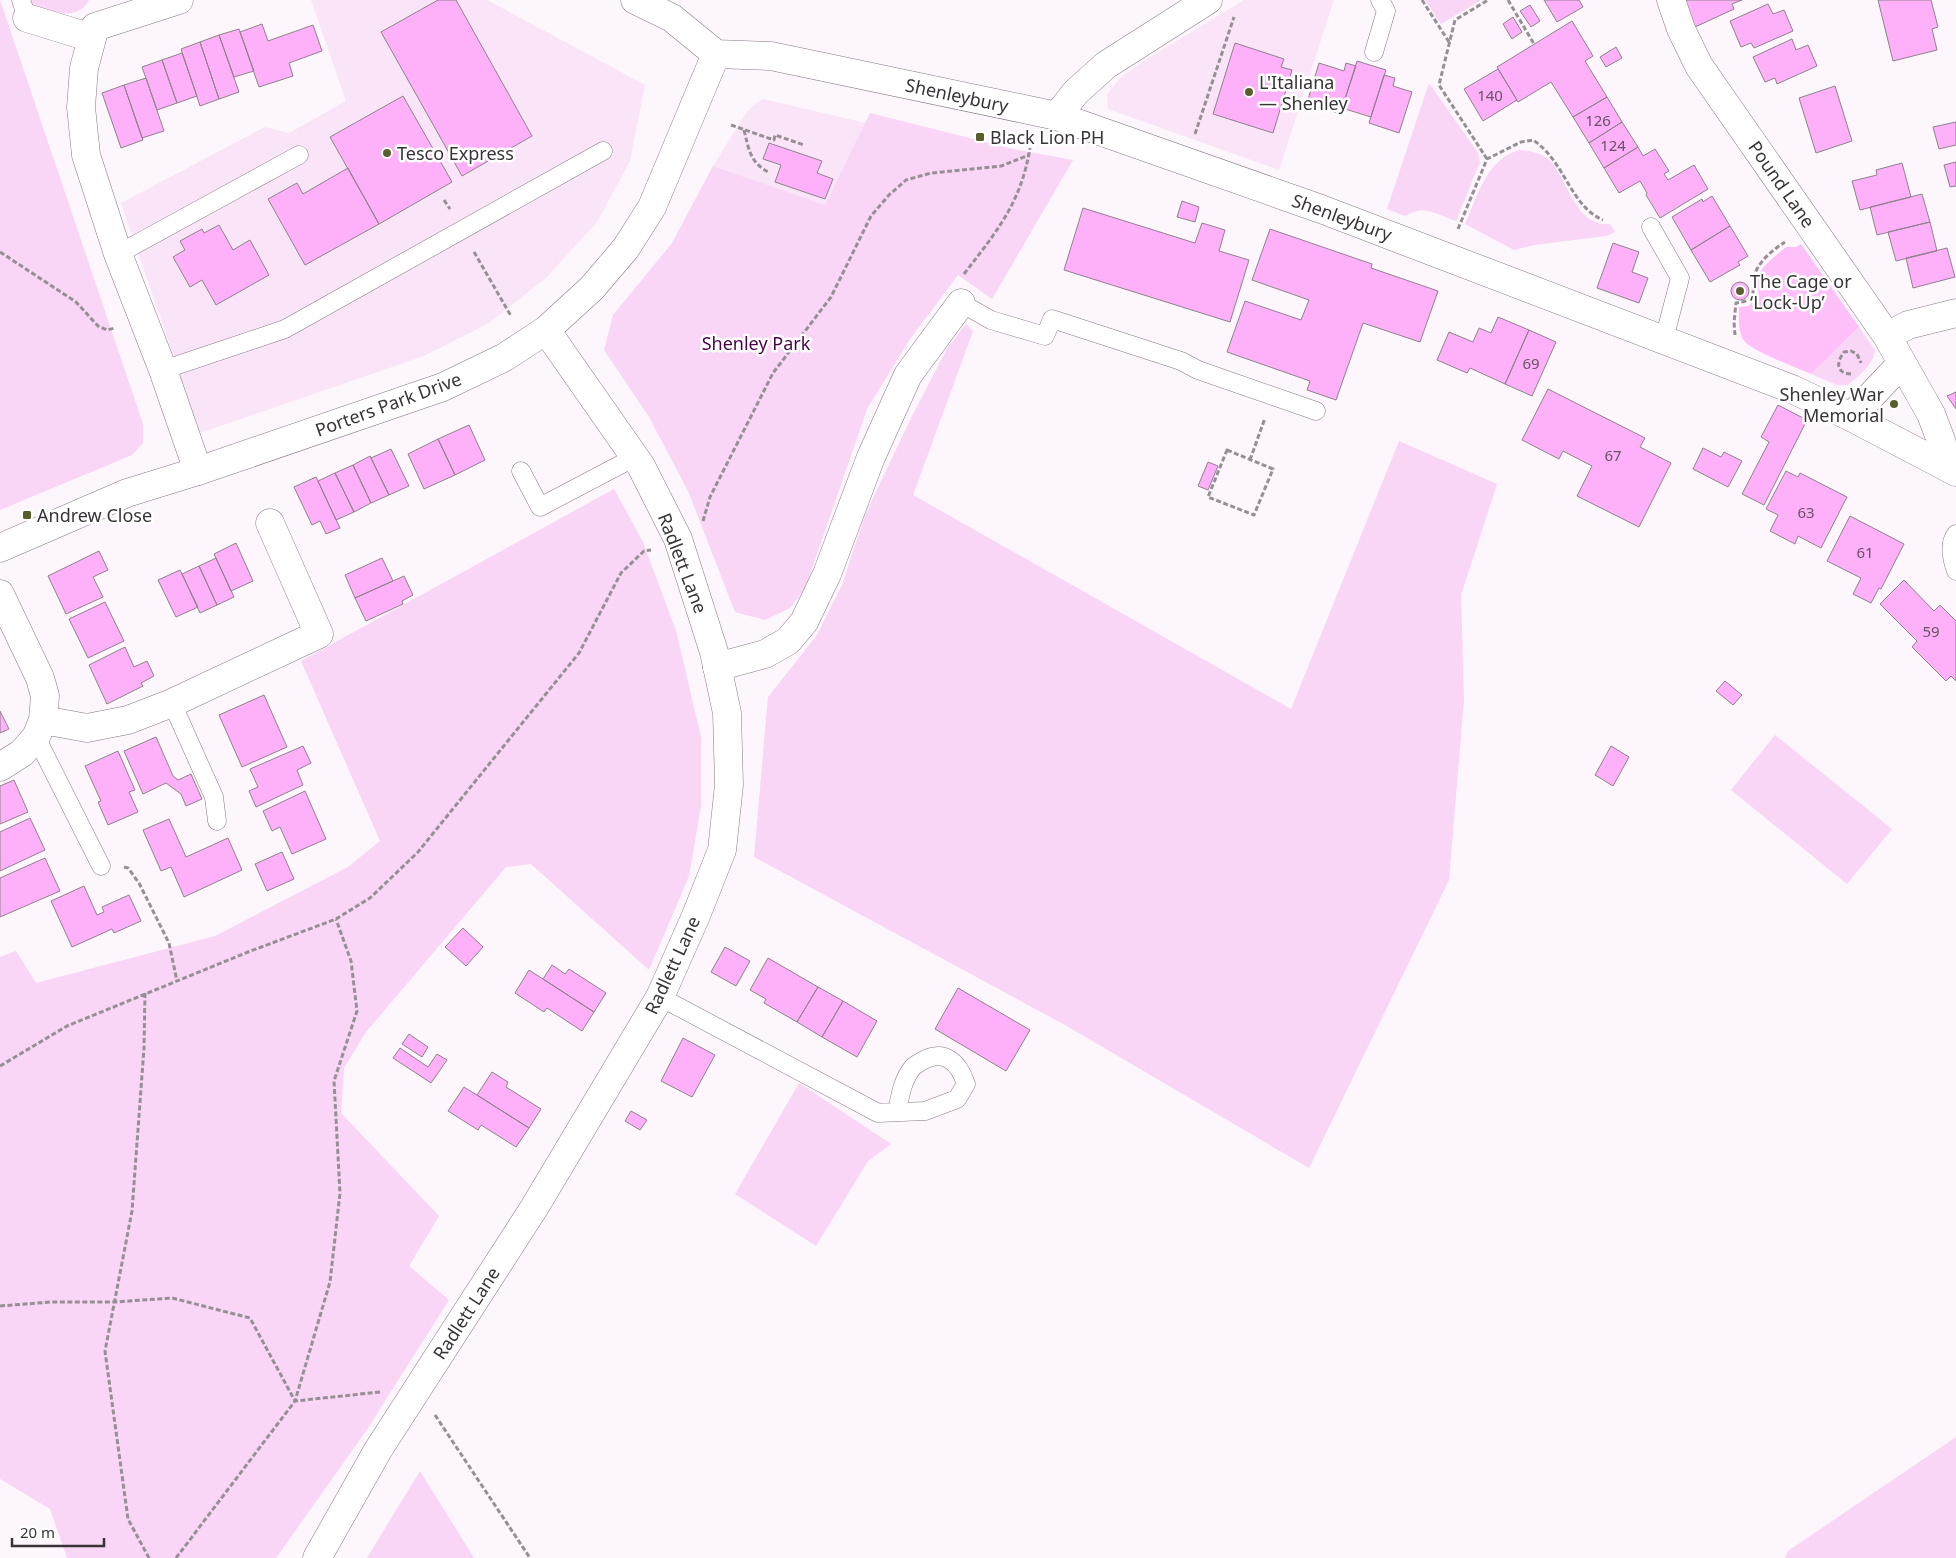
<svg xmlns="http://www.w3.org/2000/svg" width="1956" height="1558" viewBox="0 0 1956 1558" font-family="'Noto Sans',sans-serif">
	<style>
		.built { fill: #f9e5f7 }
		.green { fill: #f9d5f6 }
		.water { fill: #ffc0f9 }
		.building { fill: #feb0f8; stroke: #8e828d }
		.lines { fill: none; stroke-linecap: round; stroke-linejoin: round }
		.service-casing { stroke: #867984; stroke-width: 19 }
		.minor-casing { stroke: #867984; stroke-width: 29 }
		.tertiary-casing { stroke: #867984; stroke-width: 29 }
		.secondary-casing { stroke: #867984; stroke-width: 29 }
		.path { stroke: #969095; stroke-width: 3; stroke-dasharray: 5 2.5; stroke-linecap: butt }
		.service { stroke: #fff; stroke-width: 18 }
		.minor { stroke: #fff; stroke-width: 28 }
		.tertiary { stroke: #fff; stroke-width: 28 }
		.secondary { stroke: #fff; stroke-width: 28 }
		.poi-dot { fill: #5a5e2c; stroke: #fff; stroke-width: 2 }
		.labels { text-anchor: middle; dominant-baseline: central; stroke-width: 5; stroke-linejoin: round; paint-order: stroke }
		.number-label { font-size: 15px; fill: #6a5267 }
		.poi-label { font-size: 18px; fill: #383337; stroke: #fff; text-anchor: start }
		.street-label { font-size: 18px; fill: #383337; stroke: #fff }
		.park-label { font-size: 18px; fill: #490348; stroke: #fff }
	</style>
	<rect width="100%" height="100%" fill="#fef6fd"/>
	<path class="built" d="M 311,0 L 487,0 L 645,85 L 630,161 L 597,222 L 547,277 L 489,323 L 424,356 L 200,433 L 121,203 L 265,127 L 289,133 L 346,101 Z
		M 1244,0 L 1334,0 L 1279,170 L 1108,109 L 1107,94 L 1121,77 L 1150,57 Z
		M 763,99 L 866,123 L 825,205 L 713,166 L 746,113 L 755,104 Z"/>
	<path class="green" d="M 0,0 L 143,424 L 143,443 L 132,455 L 0,510 Z
		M 27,0 L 89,0 C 76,24 49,9 28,4 Z
		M 1425,0 L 1481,0 L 1441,24 Z
		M 1429,83 L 1478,153 L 1480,162 L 1456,221 C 1436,214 1425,204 1405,216 L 1387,209 Z
		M 870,113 L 1013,149 L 1073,160 L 992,299 L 958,275 L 910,339 L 867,409 L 805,589 L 790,608 L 765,620 L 735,612 L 688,491 L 649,417 L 604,350 L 613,315 L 672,243 L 713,166 L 825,205 Z
		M 1519,150 C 1531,151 1543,153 1551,162 C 1569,183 1576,227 1610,224 L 1615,232 L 1606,236 L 1534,245 L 1514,250 L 1465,224 C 1478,195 1486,160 1519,150 Z
		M 966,324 L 973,331 L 913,495 L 1291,709 L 1399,441 L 1497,484 L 1461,595 L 1464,700 L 1449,880 L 1309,1168 L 1065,1025 L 754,857 L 768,697 L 817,635 L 842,585 L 865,515 L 910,420 L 948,347 Z
		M 1859,327 L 1875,350 C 1873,365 1859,376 1848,385 L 1837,385 L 1811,374 Z
		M 614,489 L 643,542 L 676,631 L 701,737 L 701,806 L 689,876 L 649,970 L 531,864 L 506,867 L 366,1032 L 344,1068 L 341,1113 L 439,1216 L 409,1266 L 449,1300 L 366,1431 L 276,1558 L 67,1558 L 50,1509 L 0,1479 L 0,957 L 16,951 L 36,983 L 215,936 L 348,867 L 380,841 L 301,661 Z
		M 1775,735 L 1892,829 L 1847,884 L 1731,790 Z
		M 799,1083 L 891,1144 L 868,1161 L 816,1246 L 735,1194 Z
		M 1956,1437 L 1956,1558 L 1785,1558 L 1788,1551 Z
		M 420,1471 L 474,1558 L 367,1558 Z"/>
	<path class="water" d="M 1801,244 L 1859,327 L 1811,374 C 1796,367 1749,351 1742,338 C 1738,329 1739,316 1739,307 L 1748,306 C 1768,292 1752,287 1758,275 C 1764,264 1777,255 1786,247 L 1796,247 Z"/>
	<path class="building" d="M 438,0 L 456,0 L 532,136 L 462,176 L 381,32 Z
		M 1544,0 L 1579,0 L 1583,7 L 1557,22 Z
		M 1687,0 L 1742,0 L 1732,4 L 1734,9 L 1695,27 L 1684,1 Z
		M 1878,0 L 1931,0 L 1938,27 L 1932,29 L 1937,50 L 1893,61 Z
		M 1768,4 L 1773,14 L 1784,10 L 1793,31 L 1754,48 L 1751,43 L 1741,47 L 1730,21 Z
		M 1530,5 L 1540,21 L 1531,27 L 1520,11 Z
		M 1513,17 L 1522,32 L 1512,39 L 1503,24 Z
		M 1572,21 L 1593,56 L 1585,61 L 1607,97 L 1573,117 L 1551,82 L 1518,102 L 1497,67 Z
		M 262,24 L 268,41 L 313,25 L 322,51 L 289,63 L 293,76 L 259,87 L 240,32 Z
		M 239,29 L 254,71 L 234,77 L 219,35 Z
		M 219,35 L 239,92 L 219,99 L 200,42 Z
		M 1792,39 L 1796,50 L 1808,45 L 1817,66 L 1777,84 L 1775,78 L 1765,82 L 1753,57 Z
		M 200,42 L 219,99 L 200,106 L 181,49 Z
		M 1235,43 L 1284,59 L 1281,67 L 1292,70 L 1273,133 L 1213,114 Z
		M 1616,47 L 1622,58 L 1606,67 L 1600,57 Z
		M 182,53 L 197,96 L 177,103 L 162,60 Z
		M 162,60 L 177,103 L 157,110 L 142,67 Z
		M 1357,61 L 1386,70 L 1371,117 L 1342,108 Z
		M 1319,63 L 1344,71 L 1346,63 L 1356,66 L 1340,114 L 1307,103 Z
		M 1498,69 L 1517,100 L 1483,121 L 1464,89 Z
		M 1384,75 L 1395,78 L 1393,86 L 1412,92 L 1399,133 L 1369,123 Z
		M 146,78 L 164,131 L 142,138 L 124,85 Z
		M 124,85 L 143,140 L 121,148 L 102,93 Z
		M 1835,86 L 1852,141 L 1816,153 L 1799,98 Z
		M 403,96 L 452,182 L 379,224 L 330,137 Z
		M 1607,97 L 1622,122 L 1589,143 L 1573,117 Z
		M 1622,122 L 1638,147 L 1604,168 L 1589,143 Z
		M 1956,122 L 1956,145 L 1939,149 L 1933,127 Z
		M 769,143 L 822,161 L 817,173 L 833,179 L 825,199 L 775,182 L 781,165 L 763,159 Z
		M 1638,147 L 1643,156 L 1655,149 L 1669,171 L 1664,174 L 1668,180 L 1694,165 L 1708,189 L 1660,218 L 1646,195 L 1647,193 L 1640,181 L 1619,193 L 1604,168 Z
		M 1956,162 L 1956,186 L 1950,187 L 1944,165 Z
		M 1902,163 L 1911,197 L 1860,210 L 1852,181 L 1877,175 L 1876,170 Z
		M 348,168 L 379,224 L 305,265 L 268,199 L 297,183 L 303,194 Z
		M 1922,194 L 1930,222 L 1877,235 L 1870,207 Z
		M 1712,196 L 1730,226 L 1691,250 L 1672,217 L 1702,199 L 1703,202 Z
		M 1182,201 L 1199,207 L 1195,222 L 1177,217 Z
		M 1083,208 L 1195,243 L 1202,223 L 1225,230 L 1219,251 L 1249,260 L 1230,322 L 1064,270 Z
		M 1930,222 L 1937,251 L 1896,261 L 1888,232 Z
		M 219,225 L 233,250 L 250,240 L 269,275 L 216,305 L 202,280 L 190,287 L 173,257 L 185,250 L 180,241 L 202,229 L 204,233 Z
		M 1730,226 L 1748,256 L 1738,262 L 1740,265 L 1710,282 L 1691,250 Z
		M 1270,229 L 1372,264 L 1371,268 L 1438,291 L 1420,342 L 1363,323 L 1336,400 L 1307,390 L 1310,381 L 1227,352 L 1245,301 L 1301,320 L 1309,300 L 1252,280 Z
		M 1613,243 L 1639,252 L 1632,272 L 1648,278 L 1639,303 L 1597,288 Z
		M 1947,248 L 1955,277 L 1913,288 L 1906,258 Z
		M1731 291a9 9 0 1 1 18 0a9 9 0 1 1-18 0Z
		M 1498,317 L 1529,330 L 1505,384 L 1470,368 L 1467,373 L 1437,360 L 1449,332 L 1473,342 L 1479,328 L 1491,333 Z
		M 1529,330 L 1556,342 L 1532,396 L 1505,384 Z
		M 1548,389 L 1645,438 L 1640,447 L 1671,463 L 1639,527 L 1577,496 L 1592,466 L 1563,451 L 1559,459 L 1522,440 Z
		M 1956,392 L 1956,409 L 1947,396 Z
		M 1778,405 L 1807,420 L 1764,505 L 1742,494 L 1769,442 L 1761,437 Z
		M 469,425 L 485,460 L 455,475 L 438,439 Z
		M 438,439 L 455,475 L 424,489 L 408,454 Z
		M 1703,448 L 1721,457 L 1724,452 L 1742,461 L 1728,487 L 1693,469 Z
		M 391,449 L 409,486 L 389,495 L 371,458 Z
		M 370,456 L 389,495 L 371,503 L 353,465 Z
		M 1208,462 L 1218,466 L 1208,490 L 1198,486 Z
		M 353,465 L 371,503 L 354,512 L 335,473 Z
		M 1786,471 L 1798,477 L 1800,473 L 1847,497 L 1821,548 L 1798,536 L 1795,544 L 1770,531 L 1778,515 L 1766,509 Z
		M 335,473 L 354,512 L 336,520 L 318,481 Z
		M 316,477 L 340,528 L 326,534 L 320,521 L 312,525 L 294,487 Z
		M 1850,516 L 1904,544 L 1881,589 L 1879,588 L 1871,603 L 1853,594 L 1861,578 L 1827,561 Z
		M 236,543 L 253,581 L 231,591 L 214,554 Z
		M 99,551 L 108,570 L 93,577 L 103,597 L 66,614 L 48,576 Z
		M 216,558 L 234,597 L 217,605 L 199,566 Z
		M 382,558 L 393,581 L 355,598 L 345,575 Z
		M 199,566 L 217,605 L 200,613 L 182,574 Z
		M 180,570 L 198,607 L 176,617 L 158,580 Z
		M 404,576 L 413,595 L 402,601 L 403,604 L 366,621 L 355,598 Z
		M 1904,580 L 1934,611 L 1940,605 L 1956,621 L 1956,681 L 1951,676 L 1946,681 L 1912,647 L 1917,641 L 1880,604 Z
		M 105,602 L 124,641 L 88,658 L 69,619 Z
		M 125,647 L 134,667 L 147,661 L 154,676 L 141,683 L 143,686 L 107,704 L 89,665 Z
		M 1725,681 L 1742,695 L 1733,705 L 1716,691 Z
		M 264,695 L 287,747 L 242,767 L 219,715 Z
		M 0,711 L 9,729 L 0,733 Z
		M 156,737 L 173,776 L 178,780 L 191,774 L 202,799 L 186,806 L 181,794 L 166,783 L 143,794 L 124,751 Z
		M 303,746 L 311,763 L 297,770 L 303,785 L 256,807 L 249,791 L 258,787 L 250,769 Z
		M 1611,746 L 1629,757 L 1613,786 L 1595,775 Z
		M 118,751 L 135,790 L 129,792 L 138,812 L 108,825 L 98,802 L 101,801 L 85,766 Z
		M 14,780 L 28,812 L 0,824 L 0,786 Z
		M 305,791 L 326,839 L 292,854 L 280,827 L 272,831 L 263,811 Z
		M 30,818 L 45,850 L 0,871 L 0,832 Z
		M 169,819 L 186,857 L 228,838 L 242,870 L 184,897 L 171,867 L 161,871 L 143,830 Z
		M 282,852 L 294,879 L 267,891 L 255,864 Z
		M 45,858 L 60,891 L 0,917 L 0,878 Z
		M 84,886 L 97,915 L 104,912 L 102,907 L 129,895 L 141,921 L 114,933 L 112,929 L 72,947 L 51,901 Z
		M 463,928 L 483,947 L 466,966 L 445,947 Z
		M 725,947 L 750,961 L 736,986 L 711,972 Z
		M 768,958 L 818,987 L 797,1022 L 764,1003 L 766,999 L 750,990 Z
		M 552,965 L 565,974 L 569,969 L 606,993 L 594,1012 L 543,979 Z
		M 529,970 L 594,1012 L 582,1031 L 547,1008 L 544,1012 L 515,993 Z
		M 818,987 L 843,1001 L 822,1037 L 797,1022 Z
		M 958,988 L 1030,1030 L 1006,1071 L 935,1029 Z
		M 843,1001 L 877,1021 L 857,1057 L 822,1037 Z
		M 409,1034 L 428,1047 L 422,1057 L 402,1044 Z
		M 683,1038 L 715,1055 L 692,1097 L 661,1081 Z
		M 400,1048 L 428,1067 L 437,1054 L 447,1060 L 431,1083 L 393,1058 Z
		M 492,1072 L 508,1082 L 506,1087 L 541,1109 L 529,1128 L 477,1095 Z
		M 464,1087 L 529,1128 L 516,1147 L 481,1125 L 478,1130 L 448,1111 Z
		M 631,1111 L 647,1120 L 640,1130 L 625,1121 Z"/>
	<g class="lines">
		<defs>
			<path id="service" d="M 21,0 L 27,18
				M 1374,52 L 1386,11 L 1380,0
				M 1651,227 L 1680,278 L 1664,339
				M 118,254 L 299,155
				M 961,303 L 991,320 L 1045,336 L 1052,319 L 1181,361 L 1198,370 L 1316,411
				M 163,370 L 285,329 L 603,151
				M 521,471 L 540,507 L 635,457
				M 1956,534 C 1948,544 1952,560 1956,571
				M 172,703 L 214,797 L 217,821
				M 36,737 L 101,866
				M 660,997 L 878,1113 L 925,1111 L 957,1099 L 966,1084 C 959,1063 945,1048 922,1061 C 919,1063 915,1065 913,1067 C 902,1080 900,1097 897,1112"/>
			<path id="minor" d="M 179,0 L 95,27 L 84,68 L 81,107 L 86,155 L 118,254 L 163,370 L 198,471
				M 1671,0 L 1681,29 L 1699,66 L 1887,336 L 1931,414 L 1942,443 L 1943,463
				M 27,18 L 92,38
				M 1057,116 L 1076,92 L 1106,65 L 1208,0
				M 1887,336 L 1908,325 L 1956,313
				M 1851,417 L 1902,363
				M 0,594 L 40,678 L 45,696 L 43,720 L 36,737 L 22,753 L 0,767
				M 717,667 L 765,654 L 788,641 L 804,622 L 827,574 L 871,457 L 908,375 L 961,303
				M 43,720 L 87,728 L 128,720 L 172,703 L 319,634 L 270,523"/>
			<path id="tertiary" d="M 0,548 L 127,493 L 198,471 L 443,387 L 505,357 L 546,330 L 592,288 L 626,248 L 652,207 L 716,54
				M 317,1558 L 378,1450 L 534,1208 L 660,997 L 695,918 L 722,850 L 729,785 L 727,713 L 714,652 L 678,539 L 641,466 L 546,330"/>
			<path id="secondary" d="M 635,0 L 672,18 L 716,54 L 771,56 L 1057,116 L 1321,209 L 1792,389 L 1851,417 L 1956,472"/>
		</defs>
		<use href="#service" class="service-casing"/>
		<use href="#minor" class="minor-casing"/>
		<use href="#tertiary" class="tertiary-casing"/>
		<use href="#secondary" class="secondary-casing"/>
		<path class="path" d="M 1422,0 L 1449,42
			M 1508,0 L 1534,44
			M 731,125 L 774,140 L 775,135 L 804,145
			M 744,130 C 749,150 750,163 770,173
			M 1195,134 L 1234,17
			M 1487,159 L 1439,85 L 1455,20 L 1488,0
			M 444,200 L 450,209
			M 1458,229 L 1487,159 L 1521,142 L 1533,140 C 1565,161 1570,206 1603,220
			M 0,252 L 76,302 L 98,326 L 107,330 L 115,328
			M 474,252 L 511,316
			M 964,274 C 997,231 1021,203 1030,148
			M 1735,335 L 1734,322 L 1736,303 C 1763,300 1748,285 1757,269 C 1763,258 1774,249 1785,242
			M 1851,374 C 1836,373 1836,363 1844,352 L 1851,351 L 1857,354 L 1861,363
			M 1227,450 L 1273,469 L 1254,515 L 1208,497 Z
			M 1250,460 L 1265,418
			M 703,521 L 710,497 L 773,373 L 831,297 L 871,216 L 889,195 L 906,180 L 931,173 L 1001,166 L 1029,155
			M 124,867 L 128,868 L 139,883 L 169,943 L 177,981
			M 145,993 L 144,1048 L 132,1211 L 105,1351 L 128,1519 L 149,1558
			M 0,1066 L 67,1026 L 248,952 L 336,919 L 370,898 L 418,852 L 579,653 L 621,573 L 644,551 L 651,550
			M 0,1306 L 51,1302 L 115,1302 L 172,1298 L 250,1318 L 295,1401 L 330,1282 L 340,1193 L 334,1081 L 357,1011 L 351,961 L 336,919
			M 435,1415 L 530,1558
			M 176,1558 L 295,1401 L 380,1392"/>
		<use href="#service" class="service"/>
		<use href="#minor" class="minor"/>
		<use href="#tertiary" class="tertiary"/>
		<use href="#secondary" class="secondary"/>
	</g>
	<g class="poi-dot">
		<circle cx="1249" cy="92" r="5"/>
		<rect x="975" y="132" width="10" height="10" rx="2.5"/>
		<circle cx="387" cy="153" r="5"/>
		<circle cx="1740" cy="291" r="5"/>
		<circle cx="1894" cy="404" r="5"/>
		<rect x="22" y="510" width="10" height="10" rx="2.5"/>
	</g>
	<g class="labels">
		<g class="number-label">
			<text x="1490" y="95">140</text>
			<text x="1598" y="120">126</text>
			<text x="1613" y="145">124</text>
			<text x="1531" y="363">69</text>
			<text x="1613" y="455">67</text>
			<text x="1806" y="512">63</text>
			<text x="1865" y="552">61</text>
			<text x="1931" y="631">59</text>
		</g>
		<g class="poi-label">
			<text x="1259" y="82">L'Italiana<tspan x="1259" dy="21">— Shenley</tspan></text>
			<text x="990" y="137">Black Lion PH</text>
			<text x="397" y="153">Tesco Express</text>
			<text x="1750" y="281">The Cage or<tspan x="1750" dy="21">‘Lock-Up’</tspan></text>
			<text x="1884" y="394" text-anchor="end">Shenley War<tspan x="1884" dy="21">Memorial</tspan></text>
			<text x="37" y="515">Andrew Close</text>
		</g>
		<g class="street-label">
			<text transform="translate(957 95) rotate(12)">Shenleybury</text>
			<text transform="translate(1782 184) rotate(55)">Pound Lane</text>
			<text transform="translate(1342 217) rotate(20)">Shenleybury</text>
			<text transform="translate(388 404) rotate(-20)">Porters Park Drive</text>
			<text transform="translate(683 563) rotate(69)">Radlett Lane</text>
			<text transform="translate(672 965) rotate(-65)">Radlett Lane</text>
			<text transform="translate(466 1313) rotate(-57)">Radlett Lane</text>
		</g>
		<g class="park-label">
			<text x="756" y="343">Shenley Park</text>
		</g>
	</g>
	<path d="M12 1538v8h92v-8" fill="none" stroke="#383337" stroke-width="2.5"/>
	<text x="20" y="1538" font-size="15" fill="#383337" stroke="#ffffff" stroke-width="4" paint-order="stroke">20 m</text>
</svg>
